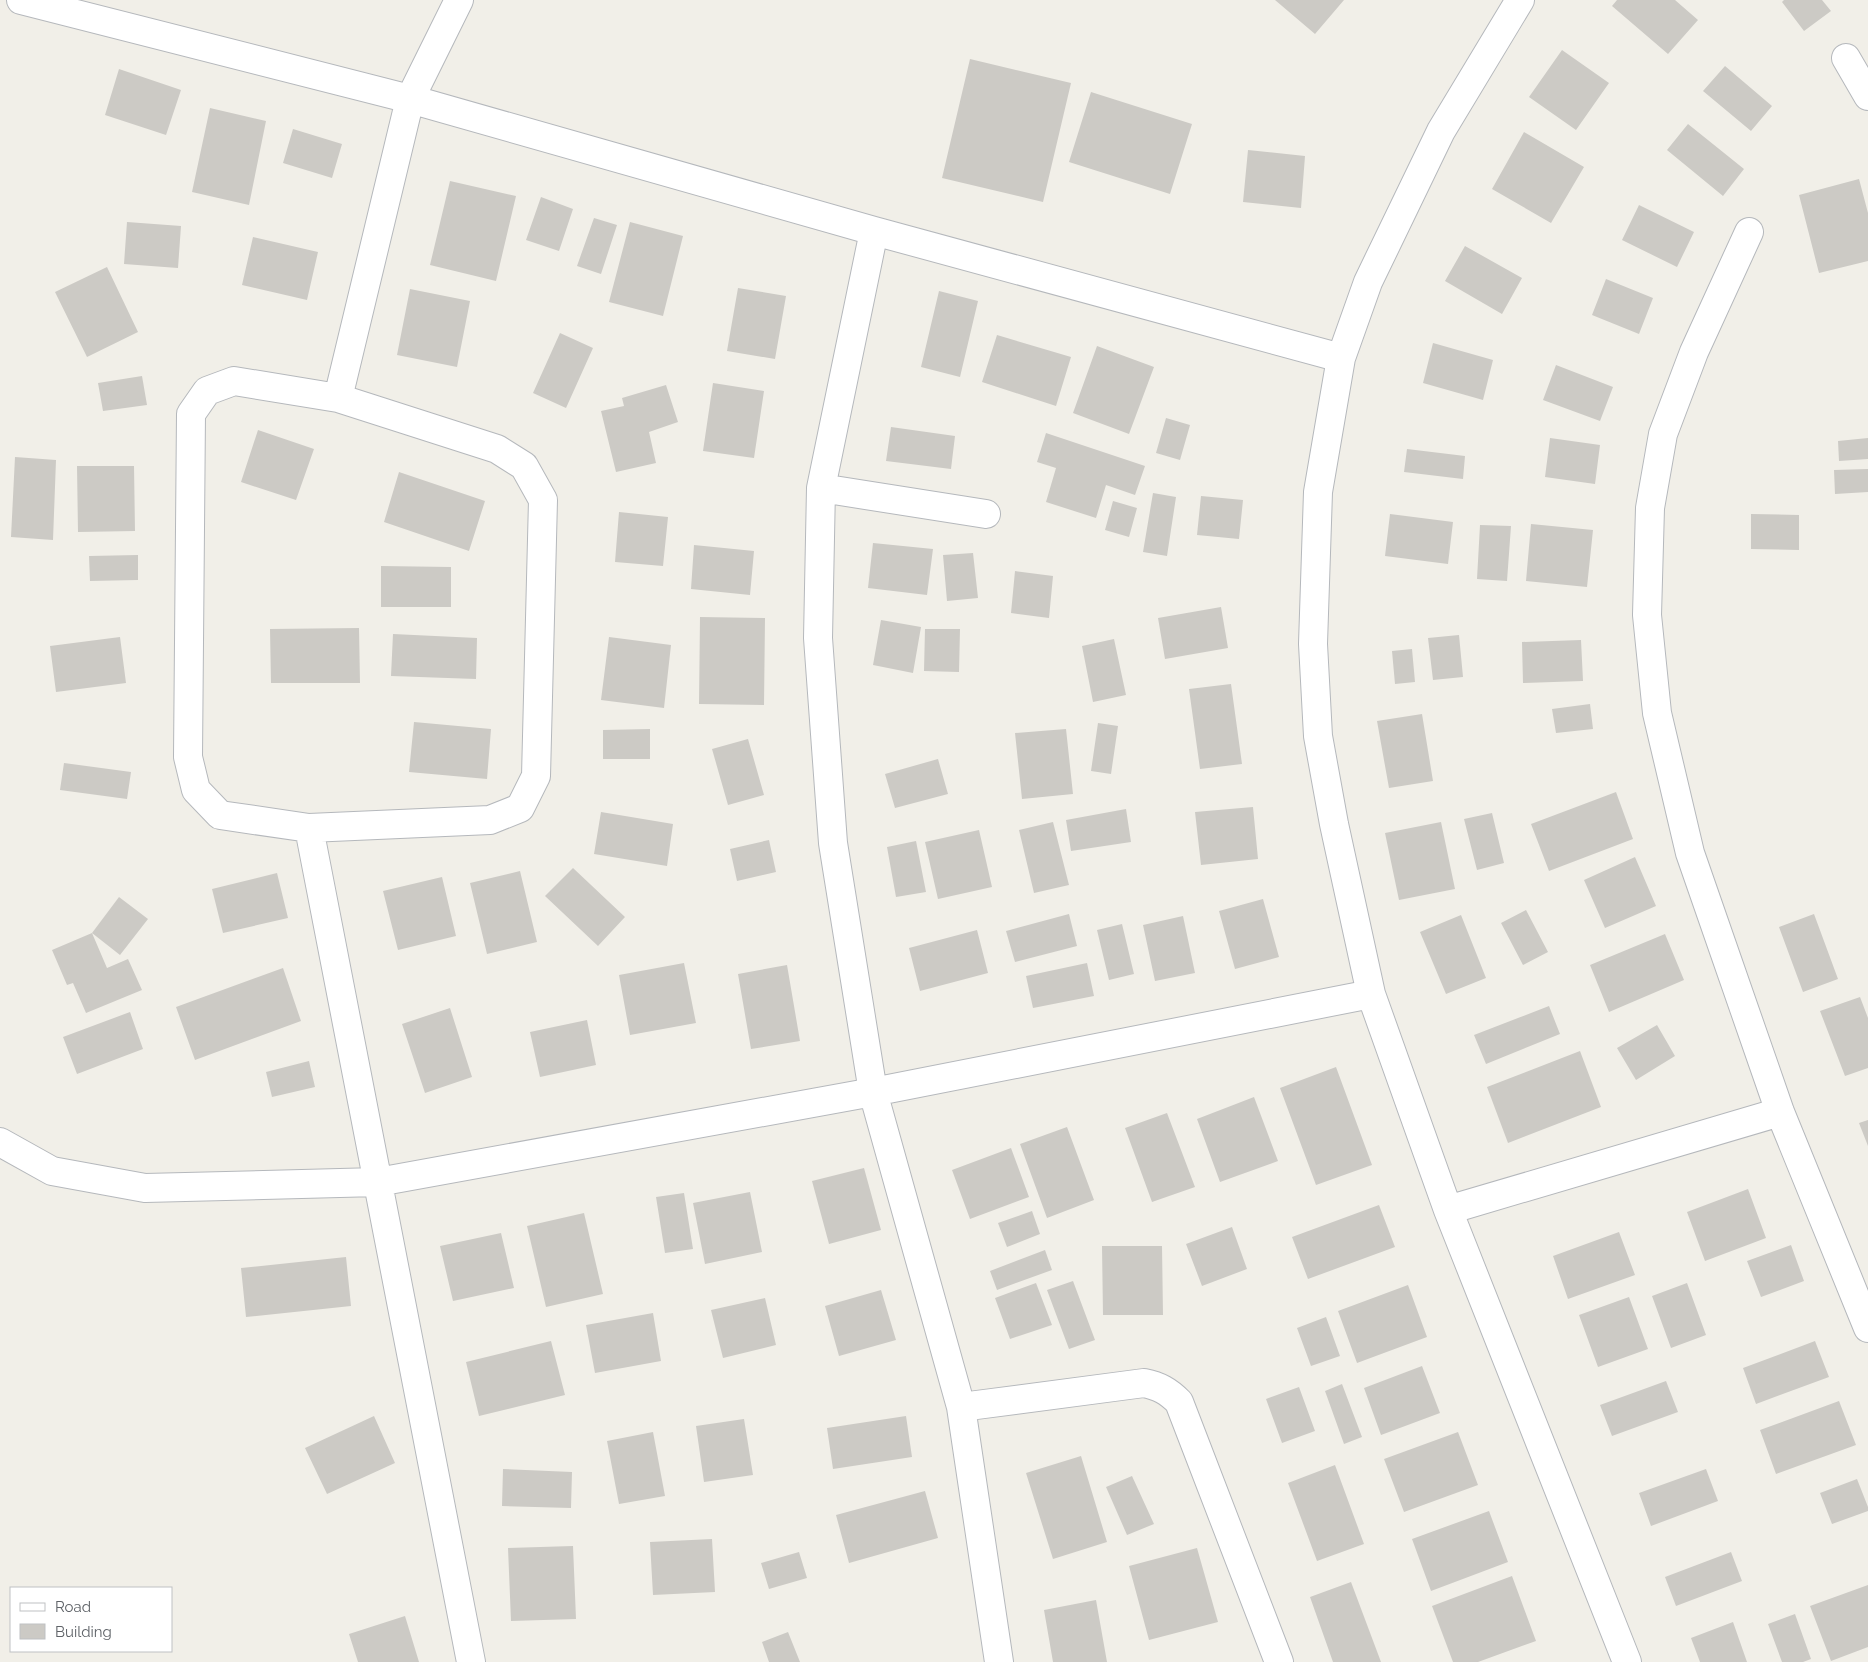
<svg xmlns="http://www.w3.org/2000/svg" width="1868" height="1662" viewBox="0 0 1868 1662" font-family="Raleway,sans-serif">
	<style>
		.building { fill: #cccac5 }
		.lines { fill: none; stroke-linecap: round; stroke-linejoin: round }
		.minor-casing { stroke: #b5b8bc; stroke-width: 30 }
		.minor { stroke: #fff; stroke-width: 28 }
	</style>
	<rect width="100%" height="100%" fill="#f1efe8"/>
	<path class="building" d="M 1275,0 L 1344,0 L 1315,34 Z
		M 1617,0 L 1675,0 L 1698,20 L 1668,54 L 1612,6 Z
		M 1784,0 L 1822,0 L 1831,11 L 1804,31 L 1782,2 Z
		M 1562,50 L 1609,83 L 1576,130 L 1529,97 Z
		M 970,59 L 1071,83 L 1043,202 L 942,178 Z
		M 1725,66 L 1772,106 L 1751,131 L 1703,91 Z
		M 119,69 L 181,90 L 166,135 L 105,115 Z
		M 1091,92 L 1192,124 L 1170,194 L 1069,162 Z
		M 210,108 L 266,121 L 249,205 L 192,192 Z
		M 1688,124 L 1744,169 L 1723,196 L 1667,150 Z
		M 293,129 L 342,144 L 332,178 L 283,163 Z
		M 1524,132 L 1584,167 L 1551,223 L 1492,189 Z
		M 1248,150 L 1305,156 L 1301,208 L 1243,202 Z
		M 1859,179 L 1868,213 L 1868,261 L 1819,273 L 1799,195 Z
		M 450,181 L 516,196 L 496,281 L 430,265 Z
		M 541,197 L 573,209 L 559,251 L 526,240 Z
		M 1639,205 L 1694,232 L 1677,267 L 1622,240 Z
		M 594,218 L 617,225 L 601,274 L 577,266 Z
		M 127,222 L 181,226 L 178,268 L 124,264 Z
		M 630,222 L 683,236 L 663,316 L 609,302 Z
		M 253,237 L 318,252 L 307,300 L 242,285 Z
		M 1465,246 L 1522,278 L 1502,314 L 1445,281 Z
		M 107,267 L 138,332 L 87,357 L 55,292 Z
		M 1606,279 L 1653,298 L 1639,334 L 1592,315 Z
		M 738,288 L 786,296 L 775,359 L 727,351 Z
		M 410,289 L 470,301 L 457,367 L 397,355 Z
		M 939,291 L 978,301 L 960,377 L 921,367 Z
		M 560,333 L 593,348 L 566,408 L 533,393 Z
		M 997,335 L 1071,357 L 1056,406 L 982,382 Z
		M 1433,343 L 1493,360 L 1483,400 L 1423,383 Z
		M 1097,346 L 1154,367 L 1129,434 L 1073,413 Z
		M 1556,365 L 1613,387 L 1600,421 L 1543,400 Z
		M 142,376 L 147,405 L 103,411 L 98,383 Z
		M 713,383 L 764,391 L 754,458 L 703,451 Z
		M 666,385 L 678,422 L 649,432 L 656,463 L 616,472 L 601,411 L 624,406 L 622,398 Z
		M 1166,418 L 1190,425 L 1180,460 L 1156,453 Z
		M 891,427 L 955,436 L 951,469 L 886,461 Z
		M 258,430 L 314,449 L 296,500 L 241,482 Z
		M 1046,433 L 1145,466 L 1135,495 L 1106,485 L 1096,518 L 1046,502 L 1056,468 L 1037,462 Z
		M 1550,438 L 1600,445 L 1595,484 L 1545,477 Z
		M 1868,438 L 1868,459 L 1839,461 L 1838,441 Z
		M 1407,449 L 1465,456 L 1463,479 L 1404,472 Z
		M 15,457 L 56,460 L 53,540 L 11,537 Z
		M 77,466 L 134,466 L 135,531 L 78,532 Z
		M 1868,469 L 1868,492 L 1835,494 L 1834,470 Z
		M 399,472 L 485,501 L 469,551 L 384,522 Z
		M 1153,493 L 1176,497 L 1167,556 L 1143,552 Z
		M 1201,496 L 1243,500 L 1239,539 L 1197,535 Z
		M 1113,501 L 1137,508 L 1129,537 L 1105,530 Z
		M 619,512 L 668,517 L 663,566 L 615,562 Z
		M 1390,514 L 1453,522 L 1448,564 L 1385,556 Z
		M 1751,514 L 1799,515 L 1799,550 L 1751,549 Z
		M 1531,524 L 1593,530 L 1587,587 L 1526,581 Z
		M 1480,525 L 1511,526 L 1507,581 L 1477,579 Z
		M 873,543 L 933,549 L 927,595 L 868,588 Z
		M 694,545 L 754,551 L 750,595 L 691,589 Z
		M 973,553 L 978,598 L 947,601 L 943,555 Z
		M 138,555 L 138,580 L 90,581 L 89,556 Z
		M 381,566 L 451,567 L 451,607 L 381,607 Z
		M 1015,571 L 1053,576 L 1049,618 L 1011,613 Z
		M 1221,607 L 1228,648 L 1165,659 L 1158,618 Z
		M 700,617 L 765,618 L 764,705 L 699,704 Z
		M 881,620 L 921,627 L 913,673 L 873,665 Z
		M 359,628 L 360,683 L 271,683 L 270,629 Z
		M 925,629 L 960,629 L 959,672 L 924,671 Z
		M 393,634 L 477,638 L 476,679 L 391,676 Z
		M 1459,635 L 1463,677 L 1433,680 L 1428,638 Z
		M 120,637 L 126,683 L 56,692 L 50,646 Z
		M 609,637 L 671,645 L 664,708 L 601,700 Z
		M 1114,639 L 1126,695 L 1093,702 L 1082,646 Z
		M 1581,640 L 1583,681 L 1523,683 L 1522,642 Z
		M 1412,649 L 1415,682 L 1395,684 L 1392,651 Z
		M 1231,684 L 1242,764 L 1200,769 L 1189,689 Z
		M 1590,704 L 1593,729 L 1556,733 L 1552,709 Z
		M 1422,714 L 1433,781 L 1389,788 L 1377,721 Z
		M 414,722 L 491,729 L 487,779 L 409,772 Z
		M 1098,723 L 1118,726 L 1111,774 L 1091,771 Z
		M 650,729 L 650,759 L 603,759 L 603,730 Z
		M 1066,729 L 1073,794 L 1022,799 L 1015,733 Z
		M 748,739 L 764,795 L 728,805 L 712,749 Z
		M 938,759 L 948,794 L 895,808 L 885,774 Z
		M 64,763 L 131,772 L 127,799 L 60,790 Z
		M 1616,792 L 1633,839 L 1549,871 L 1531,824 Z
		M 1253,807 L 1258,859 L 1201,865 L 1195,812 Z
		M 1126,809 L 1131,842 L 1071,851 L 1066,820 Z
		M 601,812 L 673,824 L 667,866 L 594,854 Z
		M 1492,813 L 1504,863 L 1477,870 L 1464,819 Z
		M 1053,822 L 1069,885 L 1034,893 L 1019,830 Z
		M 1441,822 L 1455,889 L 1399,900 L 1385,833 Z
		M 979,830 L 992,887 L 938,899 L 925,842 Z
		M 769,840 L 776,872 L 737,881 L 730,849 Z
		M 916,841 L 926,892 L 896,897 L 887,847 Z
		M 1635,857 L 1656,906 L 1605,928 L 1584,880 Z
		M 573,868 L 625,917 L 598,946 L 545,896 Z
		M 520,871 L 537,942 L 487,954 L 470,883 Z
		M 277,873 L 288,918 L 223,933 L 212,889 Z
		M 442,877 L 456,936 L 398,950 L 383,891 Z
		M 119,897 L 148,919 L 120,955 L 92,933 L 107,968 L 128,959 L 142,990 L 86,1013 L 73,983 L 67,985 L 52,950 L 92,933 Z
		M 1263,899 L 1279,957 L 1235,969 L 1219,911 Z
		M 1526,910 L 1548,952 L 1523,965 L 1501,923 Z
		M 1069,914 L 1077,946 L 1015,962 L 1006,931 Z
		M 1814,914 L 1838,979 L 1803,992 L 1779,927 Z
		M 1461,915 L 1486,978 L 1446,994 L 1420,932 Z
		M 1183,916 L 1195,973 L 1155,981 L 1143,925 Z
		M 1122,924 L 1134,974 L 1109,980 L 1097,930 Z
		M 977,930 L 988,973 L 920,991 L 909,948 Z
		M 1665,934 L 1684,980 L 1609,1012 L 1590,965 Z
		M 684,963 L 696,1023 L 630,1035 L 619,975 Z
		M 1087,963 L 1094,996 L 1033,1008 L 1026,976 Z
		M 787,965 L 800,1041 L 751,1049 L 738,974 Z
		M 283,968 L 301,1021 L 195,1060 L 176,1007 Z
		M 1860,997 L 1868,1018 L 1868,1068 L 1845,1076 L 1820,1011 Z
		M 1549,1006 L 1560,1034 L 1486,1064 L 1474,1035 Z
		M 450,1008 L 472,1077 L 425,1093 L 402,1024 Z
		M 130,1012 L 143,1049 L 77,1074 L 63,1037 Z
		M 587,1020 L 596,1065 L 540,1077 L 530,1032 Z
		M 1657,1025 L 1675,1056 L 1636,1080 L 1617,1048 Z
		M 1580,1051 L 1601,1107 L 1508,1143 L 1487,1087 Z
		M 309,1061 L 315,1087 L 272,1097 L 266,1072 Z
		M 1336,1067 L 1372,1165 L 1316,1185 L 1280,1088 Z
		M 1254,1097 L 1278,1161 L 1220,1182 L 1197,1119 Z
		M 1167,1113 L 1195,1187 L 1152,1202 L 1125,1128 Z
		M 1868,1120 L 1868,1146 L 1859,1123 Z
		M 1067,1127 L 1094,1200 L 1047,1218 L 1020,1144 Z
		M 1011,1148 L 1029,1197 L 970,1219 L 952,1170 Z
		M 864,1168 L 881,1230 L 829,1244 L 812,1181 Z
		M 1748,1189 L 1766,1238 L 1705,1261 L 1687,1212 Z
		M 750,1192 L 762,1252 L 705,1264 L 693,1203 Z
		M 684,1193 L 693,1249 L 665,1253 L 656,1197 Z
		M 1379,1205 L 1395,1247 L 1308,1279 L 1292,1237 Z
		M 1032,1211 L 1040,1234 L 1007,1247 L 998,1223 Z
		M 584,1213 L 603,1294 L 546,1307 L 527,1226 Z
		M 1232,1227 L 1247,1269 L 1202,1286 L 1186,1244 Z
		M 1619,1232 L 1635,1275 L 1568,1299 L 1553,1256 Z
		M 501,1233 L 514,1288 L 453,1301 L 440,1246 Z
		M 1791,1245 L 1804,1281 L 1761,1297 L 1747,1261 Z
		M 1102,1246 L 1162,1246 L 1163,1315 L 1103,1315 Z
		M 1045,1250 L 1052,1270 L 997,1290 L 990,1271 Z
		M 346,1257 L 351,1306 L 246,1317 L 241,1268 Z
		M 1073,1281 L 1095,1340 L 1069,1349 L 1047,1290 Z
		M 1036,1283 L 1052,1325 L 1010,1339 L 995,1298 Z
		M 1687,1283 L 1706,1335 L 1671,1348 L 1652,1296 Z
		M 1408,1285 L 1427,1337 L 1357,1363 L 1338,1311 Z
		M 881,1290 L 896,1340 L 839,1356 L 825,1306 Z
		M 1629,1297 L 1648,1349 L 1598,1367 L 1579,1315 Z
		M 765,1298 L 776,1345 L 723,1358 L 711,1310 Z
		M 653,1313 L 661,1361 L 595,1373 L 586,1325 Z
		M 1326,1317 L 1340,1356 L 1311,1366 L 1297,1328 Z
		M 551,1341 L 565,1395 L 479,1416 L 466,1362 Z
		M 1815,1341 L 1829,1377 L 1756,1404 L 1743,1368 Z
		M 1422,1366 L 1440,1413 L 1381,1435 L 1364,1388 Z
		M 1666,1381 L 1678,1412 L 1612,1436 L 1600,1405 Z
		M 1342,1384 L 1362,1437 L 1344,1444 L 1325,1391 Z
		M 1299,1387 L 1315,1431 L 1282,1443 L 1266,1399 Z
		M 1839,1401 L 1856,1445 L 1776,1474 L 1760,1430 Z
		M 374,1416 L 395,1463 L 327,1494 L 305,1448 Z
		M 906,1416 L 912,1457 L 833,1469 L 827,1428 Z
		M 744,1419 L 753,1475 L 704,1482 L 696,1426 Z
		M 653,1432 L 665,1496 L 619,1504 L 607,1441 Z
		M 1458,1432 L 1478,1485 L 1404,1512 L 1384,1459 Z
		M 1081,1456 L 1107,1542 L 1053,1559 L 1026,1473 Z
		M 1335,1465 L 1364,1544 L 1317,1561 L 1288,1483 Z
		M 503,1469 L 572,1472 L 571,1508 L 502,1506 Z
		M 1706,1469 L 1718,1501 L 1651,1526 L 1639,1493 Z
		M 1132,1476 L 1154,1524 L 1127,1535 L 1106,1487 Z
		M 1857,1479 L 1868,1507 L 1868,1511 L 1832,1524 L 1820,1493 Z
		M 925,1491 L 938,1538 L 849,1563 L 836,1515 Z
		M 1489,1511 L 1508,1562 L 1431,1591 L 1412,1539 Z
		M 712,1539 L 715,1592 L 653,1595 L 650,1542 Z
		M 573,1546 L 576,1619 L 511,1621 L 508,1548 Z
		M 1197,1548 L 1218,1622 L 1149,1640 L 1129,1566 Z
		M 799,1552 L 807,1578 L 769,1589 L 761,1563 Z
		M 1731,1552 L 1742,1581 L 1676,1606 L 1665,1577 Z
		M 1512,1576 L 1536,1641 L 1478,1662 L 1453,1662 L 1432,1606 Z
		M 1351,1582 L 1381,1662 L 1333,1662 L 1310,1597 Z
		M 1868,1585 L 1868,1647 L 1831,1661 L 1810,1606 Z
		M 1096,1600 L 1107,1662 L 1053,1662 L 1044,1610 Z
		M 1795,1614 L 1811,1659 L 1803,1662 L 1782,1662 L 1768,1624 Z
		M 405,1616 L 419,1662 L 358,1662 L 349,1634 Z
		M 1733,1622 L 1747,1662 L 1700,1662 L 1691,1638 Z
		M 788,1632 L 800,1662 L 769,1662 L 762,1642 Z"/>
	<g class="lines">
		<defs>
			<path id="minor" d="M 21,0 L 410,99 L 874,231 L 1341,358
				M 1520,0 L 1441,131 L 1368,282 L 1341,358 L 1318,492 L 1313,644 L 1318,736 L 1334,824 L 1371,994 L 1448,1210 L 1627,1662
				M 1846,58 L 1868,96
				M 874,231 L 821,488 L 818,638 L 833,843 L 873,1092 L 961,1407 L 999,1662
				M 1749,232 L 1694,352 L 1663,434 L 1650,508 L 1647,615 L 1657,713 L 1690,853 L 1780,1112 L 1868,1328
				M 234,381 L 338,398 L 497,449 L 524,466 L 543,500 L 536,776 L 520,808 L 490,820 L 309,828 L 220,815 L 196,790 L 188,757 L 191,414 L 207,391 Z
				M 338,398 L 410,99 L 459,0
				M 821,488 L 986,514
				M 309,828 L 471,1662
				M 0,1142 L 52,1171 L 145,1188 L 378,1182 L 873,1092 L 1371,994
				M 1448,1210 L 1780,1112
				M 961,1407 L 1144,1383 C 1159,1386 1168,1391 1179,1402 L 1279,1662"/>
		</defs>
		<use href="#minor" class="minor-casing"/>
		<use href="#minor" class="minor"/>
	</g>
	<rect x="10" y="1587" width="162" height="65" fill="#ffffff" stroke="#bfc1c3"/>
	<rect x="20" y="1603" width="25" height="8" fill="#ffffff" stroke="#bfc1c3"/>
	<text x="55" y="1612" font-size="15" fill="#5f6368">Road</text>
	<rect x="20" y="1624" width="25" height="15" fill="#cccac5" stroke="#bfc1c3"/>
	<text x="55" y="1637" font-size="15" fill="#5f6368">Building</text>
</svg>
